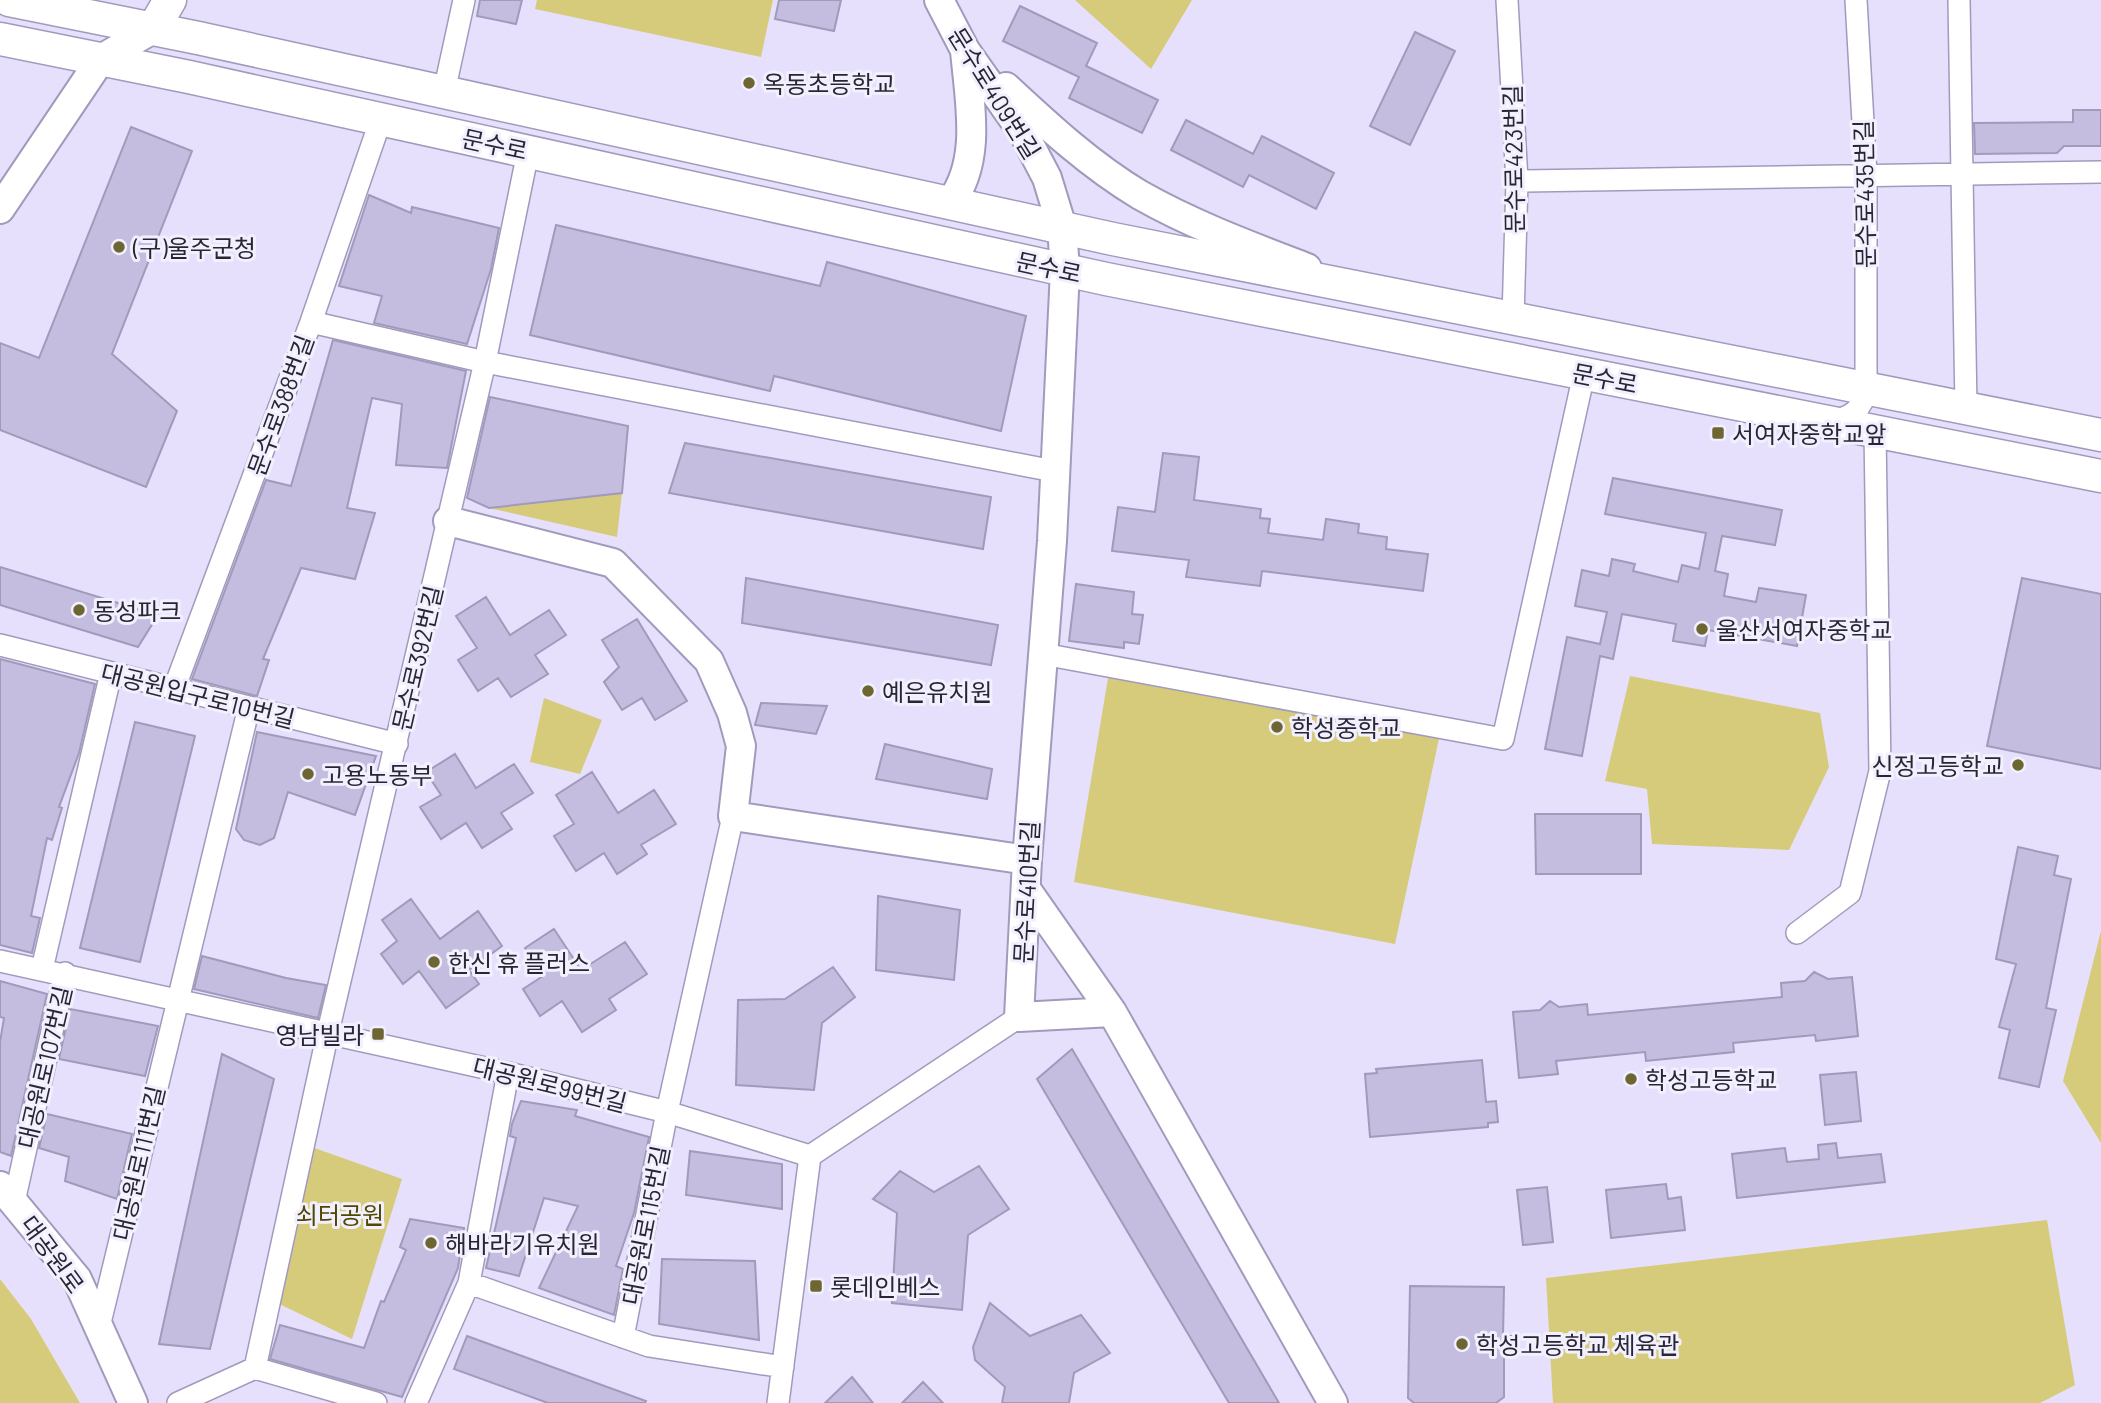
<svg xmlns="http://www.w3.org/2000/svg" width="2101" height="1403" viewBox="0 0 2101 1403" font-family="Barlow,'Noto Sans KR',sans-serif">
	<style>
		.green { fill: #d6cb7b }
		.building { fill: #c4bde0; stroke: #a19abb; stroke-width: 2 }
		.lines { fill: none; stroke-linecap: round; stroke-linejoin: round }
		.minor-casing { stroke: #a29abc; stroke-width: 24 }
		.tertiary-casing { stroke: #a29abc; stroke-width: 32 }
		.secondary-casing { stroke: #a29abc; stroke-width: 35 }
		.minor { stroke: #fff; stroke-width: 21 }
		.tertiary { stroke: #fff; stroke-width: 28 }
		.secondary { stroke: #fff; stroke-width: 32 }
		.poi-dot { fill: #6d6633; stroke: #f2f0fe; stroke-width: 2.5 }
		.labels { text-anchor: middle; dominant-baseline: central; stroke-width: 6; stroke-linejoin: round; paint-order: stroke }
		.poi-label { font-size: 24px; fill: #292633; stroke: #f2f0fe; text-anchor: start }
		.street-label { font-size: 24px; fill: #292633; stroke: #f2f0fe }
		.park-label { font-size: 24px; fill: #514800; stroke: #f2f0fe }
	</style>
	<rect width="100%" height="100%" fill="#e6e0fd"/>
	<path class="green" d="M 537,0 L 773,0 L 761,57 L 535,9 Z
		M 1075,0 L 1192,0 L 1151,69 Z
		M 622,493 L 617,537 L 489,508 Z
		M 1109,672 L 1440,734 L 1395,944 L 1074,882 Z
		M 1630,676 L 1820,713 L 1829,767 L 1789,850 L 1652,844 L 1647,789 L 1605,781 Z
		M 544,698 L 602,720 L 580,774 L 530,762 Z
		M 2101,931 L 2101,1143 L 2063,1081 Z
		M 306,1145 L 402,1179 L 352,1339 L 271,1300 Z
		M 2047,1220 L 2075,1385 L 2040,1403 L 1553,1403 L 1546,1278 Z
		M 0,1279 L 31,1319 L 80,1403 L 0,1403 Z"/>
	<path class="building" d="M 480,0 L 522,0 L 516,24 L 477,16 Z
		M 779,0 L 841,0 L 834,31 L 775,19 Z
		M 1020,6 L 1097,43 L 1086,66 L 1158,100 L 1142,133 L 1069,98 L 1079,77 L 1003,41 Z
		M 1415,32 L 1455,51 L 1410,145 L 1370,126 Z
		M 2073,110 L 2101,110 L 2101,146 L 2064,146 L 2057,153 L 1975,154 L 1974,123 L 2073,122 Z
		M 1186,120 L 1253,154 L 1262,136 L 1334,173 L 1316,209 L 1249,175 L 1243,187 L 1171,150 Z
		M 131,127 L 192,151 L 112,354 L 177,411 L 146,487 L 0,430 L 0,343 L 39,358 Z
		M 369,195 L 411,213 L 412,207 L 499,228 L 491,269 L 467,344 L 374,323 L 382,296 L 339,286 Z
		M 556,225 L 820,286 L 827,262 L 1026,316 L 1001,431 L 774,376 L 770,391 L 530,335 Z
		M 333,340 L 466,371 L 447,468 L 396,465 L 402,404 L 372,398 L 347,508 L 375,513 L 355,579 L 301,568 L 263,659 L 269,660 L 257,696 L 192,679 L 266,480 L 291,486 Z
		M 490,397 L 628,426 L 622,493 L 489,508 L 467,498 Z
		M 685,443 L 991,497 L 983,549 L 669,493 Z
		M 1163,453 L 1199,457 L 1194,500 L 1261,509 L 1260,518 L 1270,519 L 1268,533 L 1323,540 L 1326,519 L 1359,524 L 1358,533 L 1387,537 L 1386,549 L 1428,554 L 1423,591 L 1262,571 L 1260,586 L 1186,577 L 1189,560 L 1112,551 L 1118,507 L 1155,512 Z
		M 1613,478 L 1782,510 L 1775,545 L 1722,536 L 1715,571 L 1728,574 L 1724,596 L 1756,602 L 1759,588 L 1806,595 L 1797,646 L 1708,630 L 1705,646 L 1673,641 L 1676,624 L 1622,614 L 1613,659 L 1600,656 L 1582,756 L 1545,749 L 1567,637 L 1600,644 L 1607,612 L 1575,606 L 1582,570 L 1609,576 L 1612,559 L 1635,564 L 1633,571 L 1678,582 L 1682,565 L 1699,569 L 1706,533 L 1605,514 Z
		M 0,567 L 158,615 L 138,647 L 0,605 Z
		M 746,578 L 998,625 L 991,665 L 742,623 Z
		M 2022,578 L 2101,594 L 2101,769 L 1987,746 Z
		M 1076,584 L 1134,592 L 1132,614 L 1143,615 L 1139,644 L 1124,642 L 1124,648 L 1069,641 Z
		M 486,597 L 510,635 L 549,610 L 566,635 L 535,655 L 548,674 L 511,697 L 498,678 L 478,691 L 458,660 L 477,648 L 456,616 Z
		M 637,619 L 687,701 L 655,720 L 642,698 L 622,710 L 604,682 L 619,667 L 602,640 Z
		M 0,659 L 95,684 L 79,753 L 59,807 L 62,808 L 52,840 L 47,838 L 31,916 L 40,918 L 32,953 L 0,945 Z
		M 761,703 L 827,706 L 816,734 L 755,725 Z
		M 135,722 L 195,736 L 140,962 L 80,948 Z
		M 257,732 L 376,756 L 355,815 L 288,792 L 274,838 L 260,845 L 244,840 L 236,829 Z
		M 885,744 L 992,769 L 987,799 L 876,779 Z
		M 455,754 L 476,788 L 514,764 L 533,793 L 501,813 L 512,829 L 482,848 L 466,823 L 441,839 L 420,807 L 441,795 L 426,772 Z
		M 592,772 L 618,813 L 654,790 L 676,824 L 641,845 L 647,854 L 617,874 L 604,853 L 576,871 L 554,836 L 574,824 L 556,795 Z
		M 1535,814 L 1641,814 L 1641,874 L 1536,874 Z
		M 2018,847 L 2058,856 L 2054,875 L 2071,879 L 2046,1008 L 2056,1010 L 2039,1087 L 1999,1078 L 2010,1030 L 1999,1027 L 2016,964 L 1996,959 Z
		M 878,896 L 960,910 L 954,980 L 876,970 Z
		M 411,899 L 440,939 L 478,911 L 502,946 L 469,970 L 479,984 L 446,1008 L 419,971 L 403,984 L 381,954 L 397,941 L 382,920 Z
		M 554,929 L 581,970 L 625,942 L 647,974 L 609,999 L 616,1010 L 582,1032 L 562,1001 L 540,1016 L 523,989 L 543,976 L 525,948 Z
		M 202,956 L 286,978 L 326,985 L 318,1018 L 194,989 Z
		M 833,967 L 855,997 L 822,1023 L 814,1090 L 736,1085 L 738,1000 L 785,999 Z
		M 1814,972 L 1828,979 L 1852,977 L 1858,1036 L 1816,1041 L 1815,1035 L 1733,1043 L 1734,1052 L 1646,1061 L 1645,1052 L 1556,1061 L 1558,1074 L 1519,1078 L 1513,1012 L 1540,1010 L 1550,1001 L 1559,1007 L 1587,1004 L 1588,1015 L 1782,997 L 1781,983 L 1805,981 Z
		M 0,981 L 47,994 L 11,1156 L 0,1152 L 0,1042 L 4,1018 L 0,1017 Z
		M 70,1009 L 158,1026 L 145,1076 L 59,1059 Z
		M 1072,1049 L 1279,1403 L 1229,1403 L 1037,1079 Z
		M 222,1054 L 274,1079 L 210,1349 L 159,1344 Z
		M 1482,1060 L 1486,1102 L 1496,1101 L 1498,1122 L 1488,1123 L 1488,1127 L 1370,1137 L 1365,1074 L 1377,1073 L 1376,1069 Z
		M 1856,1072 L 1861,1121 L 1825,1125 L 1820,1075 Z
		M 521,1101 L 577,1110 L 575,1116 L 649,1137 L 634,1213 L 616,1266 L 623,1269 L 614,1315 L 539,1288 L 578,1206 L 544,1198 L 519,1276 L 486,1268 L 516,1138 L 510,1136 L 512,1124 Z
		M 47,1114 L 132,1134 L 117,1199 L 65,1181 L 69,1157 L 39,1148 Z
		M 1836,1143 L 1838,1158 L 1881,1154 L 1885,1182 L 1737,1198 L 1732,1154 L 1785,1148 L 1787,1162 L 1819,1159 L 1818,1145 Z
		M 690,1151 L 782,1164 L 782,1209 L 686,1195 Z
		M 979,1166 L 1009,1209 L 968,1235 L 962,1310 L 892,1303 L 897,1213 L 873,1199 L 900,1171 L 934,1192 Z
		M 1666,1184 L 1668,1199 L 1681,1197 L 1685,1230 L 1611,1238 L 1606,1190 Z
		M 1547,1187 L 1553,1242 L 1523,1245 L 1517,1190 Z
		M 410,1219 L 464,1228 L 458,1268 L 402,1397 L 270,1359 L 280,1325 L 364,1348 L 381,1301 L 384,1302 L 406,1250 L 400,1247 Z
		M 662,1259 L 755,1261 L 759,1340 L 659,1324 Z
		M 1410,1286 L 1504,1287 L 1503,1336 L 1516,1336 L 1516,1353 L 1504,1353 L 1504,1397 L 1496,1403 L 1414,1403 L 1408,1398 Z
		M 990,1303 L 1030,1336 L 1081,1315 L 1110,1353 L 1074,1373 L 1069,1403 L 1002,1403 L 1005,1387 L 975,1360 L 973,1347 Z
		M 467,1336 L 646,1401 L 645,1403 L 548,1403 L 454,1369 Z
		M 852,1377 L 873,1403 L 825,1403 Z
		M 923,1382 L 943,1403 L 902,1403 Z"/>
	<g class="lines">
		<defs>
			<path id="minor" d="M 1507,0 L 1517,181 L 1513,318
				M 1959,0 L 1966,408
				M 444,92 L 464,0
				M 1517,181 L 2101,172
				M 311,322 L 485,362 L 1054,471
				M 1830,421 C 1851,418 1863,410 1866,388 L 1866,175 L 1856,0
				M 0,645 L 397,744
				M 1043,654 L 1503,739 L 1584,374
				M 174,689 L 311,322 L 381,119
				M 1797,933 L 1850,893 L 1880,771 L 1875,431
				M 0,961 L 508,1073 L 667,1112 L 810,1156 L 1019,1017
				M 42,969 L 111,673
				M 14,1202 L 65,973
				M 469,1283 L 649,1346 L 783,1367
				M 99,1327 L 249,707
				M 623,1337 L 667,1112 L 733,816
				M 255,1368 L 328,1032 L 485,362 L 528,152
				M 178,1403 L 255,1368 L 376,1403
				M 416,1403 L 469,1283 L 508,1073
				M 778,1403 L 810,1156"/>
			<path id="tertiary" d="M 939,0 L 965,50 L 1024,134 L 1047,178 L 1062,227 L 1065,270 L 1052,541 L 1027,860 L 1019,1017 L 1112,1012 L 1333,1403
				M 1006,87 C 1048,126 1090,165 1140,195 C 1193,225 1250,246 1307,268
				M 950,203 C 983,160 969,100 965,50
				M 0,209 L 101,59 L 153,29
				M 448,521 L 613,563 L 709,661 L 732,713 L 741,746 L 733,816 L 1027,860
				M 1026,889 L 1112,1012
				M 0,1186 L 77,1279 L 133,1403"/>
			<path id="secondary" d="M 9,0 L 198,38 L 1113,239 L 2101,435
				M 153,29 L 170,0
				M 0,39 L 189,77 L 1106,279 L 2101,476"/>
		</defs>
		<use href="#minor" class="minor-casing"/>
		<use href="#tertiary" class="tertiary-casing"/>
		<use href="#secondary" class="secondary-casing"/>
		<use href="#minor" class="minor"/>
		<use href="#tertiary" class="tertiary"/>
		<use href="#secondary" class="secondary"/>
	</g>
	<g class="poi-dot">
		<circle cx="749" cy="83" r="7"/>
		<circle cx="119" cy="247" r="7"/>
		<rect x="1711" y="426" width="14" height="14" rx="3.5"/>
		<circle cx="79" cy="610" r="7"/>
		<circle cx="1702" cy="629" r="7"/>
		<circle cx="868" cy="691" r="7"/>
		<circle cx="1277" cy="727" r="7"/>
		<circle cx="2018" cy="765" r="7"/>
		<circle cx="308" cy="774" r="7"/>
		<circle cx="434" cy="962" r="7"/>
		<rect x="371" y="1027" width="14" height="14" rx="3.5"/>
		<circle cx="1631" cy="1079" r="7"/>
		<circle cx="431" cy="1243" r="7"/>
		<rect x="809" y="1279" width="14" height="14" rx="3.5"/>
		<circle cx="1462" cy="1344" r="7"/>
	</g>
	<g class="labels">
		<g class="poi-label">
			<text x="763" y="83">옥동초등학교</text>
			<text x="133" y="247">(구)울주군청</text>
			<text x="1732" y="433">서여자중학교앞</text>
			<text x="93" y="610">동성파크</text>
			<text x="1716" y="629">울산서여자중학교</text>
			<text x="882" y="691">예은유치원</text>
			<text x="1291" y="727">학성중학교</text>
			<text x="2004" y="765" text-anchor="end">신정고등학교</text>
			<text x="322" y="774">고용노동부</text>
			<text x="448" y="962">한신 휴 플러스</text>
			<text x="364" y="1034" text-anchor="end">영남빌라</text>
			<text x="1645" y="1079">학성고등학교</text>
			<text x="445" y="1243">해바라기유치원</text>
			<text x="830" y="1286">롯데인베스</text>
			<text x="1476" y="1344">학성고등학교 체육관</text>
		</g>
		<g class="street-label">
			<text transform="translate(995 93) rotate(58)">문수로409번길</text>
			<text transform="translate(495 144) rotate(12)">문수로</text>
			<text transform="translate(1513 159) rotate(-91)">문수로423번길</text>
			<text transform="translate(1864 194) rotate(-91)">문수로435번길</text>
			<text transform="translate(1049 267) rotate(12)">문수로</text>
			<text transform="translate(1605 378) rotate(11)">문수로</text>
			<text transform="translate(280 405) rotate(-70)">문수로388번길</text>
			<text transform="translate(417 658) rotate(-77)">문수로392번길</text>
			<text transform="translate(198 695) rotate(14)">대공원입구로10번길</text>
			<text transform="translate(1026 892) rotate(-87)">문수로410번길</text>
			<text transform="translate(44 1067) rotate(-77)">대공원로107번길</text>
			<text transform="translate(550 1084) rotate(14)">대공원로99번길</text>
			<text transform="translate(138 1163) rotate(-77)">대공원로111번길</text>
			<text transform="translate(645 1225) rotate(-79)">대공원로115번길</text>
			<text transform="translate(53 1254) rotate(54)">대공원로</text>
		</g>
		<g class="park-label">
			<text x="340" y="1214">쇠터공원</text>
		</g>
	</g>
</svg>
